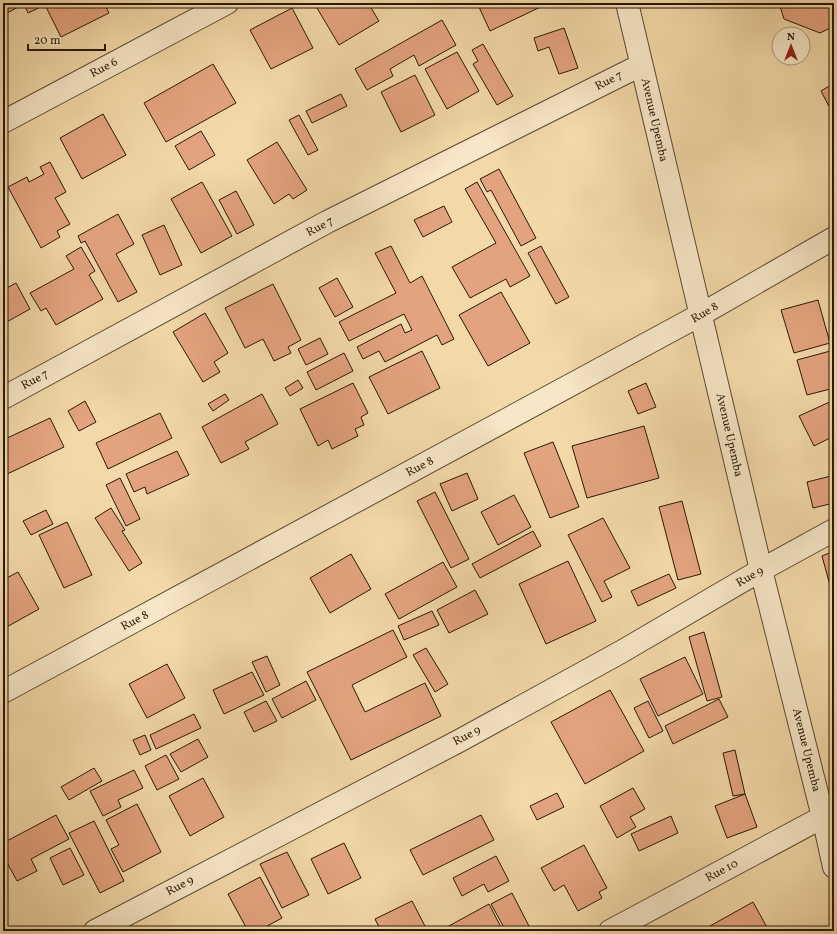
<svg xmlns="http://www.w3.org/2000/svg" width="837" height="934" viewBox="0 0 837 934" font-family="Vollkorn,serif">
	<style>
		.building { fill: #e4a380; stroke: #271907 }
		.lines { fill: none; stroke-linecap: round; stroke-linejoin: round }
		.minor-casing { stroke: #5a4930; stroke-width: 24 }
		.minor { stroke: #f7e6c7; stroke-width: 22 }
		.labels { text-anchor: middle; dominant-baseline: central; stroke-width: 4; stroke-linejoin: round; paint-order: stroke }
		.street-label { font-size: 12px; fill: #271907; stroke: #f7e6c7 }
	</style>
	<rect width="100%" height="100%" fill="#f3d8a9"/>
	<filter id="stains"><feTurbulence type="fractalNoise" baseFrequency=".005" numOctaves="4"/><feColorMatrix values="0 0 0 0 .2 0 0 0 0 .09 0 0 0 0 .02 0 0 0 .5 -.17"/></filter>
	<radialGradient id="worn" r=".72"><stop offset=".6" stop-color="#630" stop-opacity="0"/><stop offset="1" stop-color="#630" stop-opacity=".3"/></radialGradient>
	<path class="building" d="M 3,3 L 104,3 L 109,13 L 61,37 L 45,5 L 28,13 L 24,4 L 7,13 Z
		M 314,3 L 368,3 L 379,21 L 339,45 Z
		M 487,3 L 549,3 L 490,31 L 479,7 Z
		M 779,3 L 834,3 L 834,26 L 820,33 L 784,19 Z
		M 292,8 L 313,48 L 271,69 L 250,30 Z
		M 442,20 L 456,45 L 419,66 L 414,55 L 390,69 L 393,76 L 367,90 L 355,69 Z
		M 564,28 L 578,68 L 559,74 L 549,47 L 538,51 L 534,38 Z
		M 483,44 L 513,96 L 497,105 L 473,64 L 478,61 L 472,50 Z
		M 457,52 L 479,91 L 447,109 L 425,69 Z
		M 213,64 L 236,103 L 166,142 L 144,103 Z
		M 415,75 L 435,115 L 401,132 L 381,92 Z
		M 834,83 L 834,116 L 821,91 Z
		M 341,94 L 347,106 L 312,123 L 306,111 Z
		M 103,114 L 126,155 L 82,179 L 60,138 Z
		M 299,115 L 318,150 L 308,155 L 289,120 Z
		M 201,131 L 215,155 L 189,170 L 175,146 Z
		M 277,142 L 307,190 L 293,199 L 289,194 L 274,204 L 247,160 Z
		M 50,162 L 66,192 L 55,198 L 70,224 L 57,231 L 60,237 L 41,248 L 8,187 L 27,177 L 29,182 L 44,174 L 40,167 Z
		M 499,169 L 536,238 L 521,246 L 491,190 L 487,192 L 480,179 Z
		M 202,182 L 232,236 L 201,253 L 171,199 Z
		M 477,182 L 530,276 L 510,287 L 506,279 L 470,298 L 452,267 L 496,243 L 465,189 Z
		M 236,191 L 254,225 L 237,234 L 219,200 Z
		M 444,206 L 452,222 L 423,237 L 414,220 Z
		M 118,214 L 134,244 L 116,254 L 137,292 L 118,302 L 85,241 L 81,243 L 78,236 Z
		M 164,225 L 182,265 L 160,275 L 142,235 Z
		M 391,246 L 410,283 L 422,276 L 454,339 L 442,345 L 437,335 L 385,362 L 379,351 L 363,359 L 357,347 L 401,324 L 405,333 L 412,330 L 404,314 L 349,341 L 339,322 L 396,293 L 375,253 Z
		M 541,246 L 569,297 L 556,304 L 528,253 Z
		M 81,247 L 95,271 L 89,275 L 103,299 L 56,325 L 46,308 L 41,311 L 30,293 L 74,269 L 66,256 Z
		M 337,278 L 353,307 L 335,317 L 319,288 Z
		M 16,283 L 30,309 L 3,324 L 3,290 Z
		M 273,284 L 301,340 L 288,347 L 291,353 L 274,361 L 263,339 L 245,348 L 225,308 Z
		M 501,292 L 530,343 L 488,366 L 459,315 Z
		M 818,300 L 830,343 L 794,353 L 781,310 Z
		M 205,313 L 228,353 L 214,362 L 220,372 L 203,382 L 173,332 Z
		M 320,338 L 328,354 L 306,365 L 298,349 Z
		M 834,350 L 834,388 L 807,395 L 797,360 Z
		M 422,351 L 440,388 L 388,414 L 369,377 Z
		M 344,353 L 353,371 L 316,390 L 307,372 Z
		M 298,380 L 303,388 L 290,396 L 285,388 Z
		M 353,383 L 368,413 L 361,417 L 364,425 L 355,429 L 358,436 L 332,449 L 328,440 L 318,446 L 300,409 Z
		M 646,383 L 656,407 L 638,414 L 628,391 Z
		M 225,394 L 229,400 L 213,411 L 208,404 Z
		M 262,394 L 278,424 L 245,442 L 249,449 L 221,463 L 202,427 Z
		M 834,400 L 834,436 L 814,446 L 799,416 Z
		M 85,401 L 96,422 L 79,431 L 68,411 Z
		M 160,413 L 172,438 L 108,469 L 96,443 Z
		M 50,418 L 64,447 L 3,476 L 3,440 Z
		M 644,426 L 659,478 L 587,498 L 572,446 Z
		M 553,442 L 579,507 L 550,518 L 524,453 Z
		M 177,451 L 189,475 L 147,494 L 145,487 L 134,492 L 126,474 Z
		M 467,473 L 478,499 L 452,511 L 440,484 Z
		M 831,476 L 834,490 L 834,503 L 813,508 L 807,482 Z
		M 120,478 L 140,519 L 126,526 L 106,485 Z
		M 435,492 L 469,559 L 451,568 L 417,501 Z
		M 514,495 L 531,527 L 498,545 L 481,512 Z
		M 682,501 L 701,574 L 678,580 L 659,507 Z
		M 111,508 L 125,530 L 122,531 L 142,563 L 129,571 L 95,518 Z
		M 46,510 L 53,524 L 31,535 L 23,521 Z
		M 603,518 L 630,568 L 604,581 L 612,597 L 602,602 L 568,535 Z
		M 67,522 L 92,575 L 64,588 L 39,535 Z
		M 533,531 L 541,546 L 480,578 L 472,564 Z
		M 834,551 L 834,600 L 822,556 Z
		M 351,554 L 371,589 L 330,613 L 310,578 Z
		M 568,561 L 596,621 L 546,644 L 519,584 Z
		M 443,562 L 457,587 L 399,619 L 385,594 Z
		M 18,572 L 39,609 L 3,629 L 3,580 Z
		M 669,574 L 676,588 L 638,606 L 631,591 Z
		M 475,590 L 488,614 L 449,633 L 437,610 Z
		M 432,611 L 439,625 L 404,640 L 398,626 Z
		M 393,630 L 407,657 L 352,685 L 365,712 L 425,683 L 441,716 L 351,760 L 307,672 Z
		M 704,632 L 722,697 L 707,701 L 689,637 Z
		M 426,648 L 448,684 L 435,692 L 413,655 Z
		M 267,656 L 280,685 L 266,692 L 252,662 Z
		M 685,657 L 703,694 L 658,716 L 640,679 Z
		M 167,664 L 185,698 L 147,718 L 129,684 Z
		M 252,672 L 264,695 L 224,714 L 213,690 Z
		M 306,681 L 316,700 L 282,718 L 272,699 Z
		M 610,690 L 644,751 L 585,784 L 551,722 Z
		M 719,699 L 728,717 L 673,744 L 665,726 Z
		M 266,701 L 277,721 L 254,732 L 244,712 Z
		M 648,701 L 663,731 L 649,738 L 634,708 Z
		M 194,714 L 201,728 L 156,749 L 150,735 Z
		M 145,735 L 151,750 L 140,755 L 133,740 Z
		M 198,739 L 208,757 L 181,772 L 170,754 Z
		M 735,750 L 745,794 L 733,796 L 723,753 Z
		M 166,755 L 179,779 L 157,790 L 145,766 Z
		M 94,768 L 102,781 L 69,800 L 61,787 Z
		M 134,770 L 143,788 L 118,800 L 121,807 L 103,816 L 90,791 Z
		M 203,778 L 224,817 L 190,836 L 169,796 Z
		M 633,788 L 645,809 L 630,817 L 636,827 L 617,838 L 600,806 Z
		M 557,793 L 564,807 L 537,820 L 530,806 Z
		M 745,794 L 757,827 L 727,838 L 715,806 Z
		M 137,804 L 161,852 L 123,872 L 111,849 L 119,845 L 106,820 Z
		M 56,815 L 69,839 L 31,859 L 37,871 L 17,881 L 3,855 L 3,843 Z
		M 481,815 L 494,840 L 423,875 L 410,850 Z
		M 671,816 L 678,833 L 639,851 L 631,834 Z
		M 94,821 L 124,881 L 100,893 L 69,833 Z
		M 344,843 L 361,878 L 328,894 L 311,859 Z
		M 584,845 L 607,888 L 599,892 L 602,898 L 578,911 L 564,885 L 554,891 L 541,868 Z
		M 70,848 L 84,875 L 63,885 L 50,858 Z
		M 287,852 L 309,895 L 282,908 L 260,864 Z
		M 496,856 L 509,881 L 488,892 L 484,884 L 462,896 L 453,878 Z
		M 260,877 L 282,918 L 258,931 L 248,931 L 228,894 Z
		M 512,893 L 530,928 L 526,931 L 506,931 L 491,904 Z
		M 412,901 L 427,930 L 425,931 L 381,931 L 375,919 Z
		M 753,902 L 769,931 L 701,931 Z
		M 489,904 L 503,931 L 450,931 L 447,927 Z"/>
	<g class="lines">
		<defs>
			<path id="minor" d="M 627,3 L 761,570 L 823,817 L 834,867
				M 3,122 L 227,3
				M 3,398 L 327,222 L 641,65
				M 3,692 L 700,315 L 834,238
				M 95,931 L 459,741 L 621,652 L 761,570 L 834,530
				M 610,931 L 834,811"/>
		</defs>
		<use href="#minor" class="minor-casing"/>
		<use href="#minor" class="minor"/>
	</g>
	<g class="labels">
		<g class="street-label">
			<text transform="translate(104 68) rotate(-28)">Rue 6</text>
			<text transform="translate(609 81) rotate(-27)">Rue 7</text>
			<text transform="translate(654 120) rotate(77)">Avenue Upemba</text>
			<text transform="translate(320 227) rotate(-28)">Rue 7</text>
			<text transform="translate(705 313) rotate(-30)">Rue 8</text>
			<text transform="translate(35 380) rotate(-28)">Rue 7</text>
			<text transform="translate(729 435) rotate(77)">Avenue Upemba</text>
			<text transform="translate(420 467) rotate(-28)">Rue 8</text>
			<text transform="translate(750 577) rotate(-30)">Rue 9</text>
			<text transform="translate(135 621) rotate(-28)">Rue 8</text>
			<text transform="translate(467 736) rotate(-28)">Rue 9</text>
			<text transform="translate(806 750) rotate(76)">Avenue Upemba</text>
			<text transform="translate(722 871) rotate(-28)">Rue 10</text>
			<text transform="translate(180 886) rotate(-28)">Rue 9</text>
		</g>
	</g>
	<rect width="837" height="934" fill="none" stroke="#f3d8a9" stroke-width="16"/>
	<rect x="4" y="4" width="829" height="926" fill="none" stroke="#271907" stroke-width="2"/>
	<rect x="8" y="8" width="821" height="918" fill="none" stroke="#271907"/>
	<g transform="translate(791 46)"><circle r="19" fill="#f7e6c7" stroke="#a4947a"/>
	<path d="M0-3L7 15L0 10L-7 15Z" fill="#8f2418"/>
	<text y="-6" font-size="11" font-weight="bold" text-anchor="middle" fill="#271907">N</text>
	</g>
	<path d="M28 44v6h77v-6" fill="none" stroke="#271907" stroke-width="2"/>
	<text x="34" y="44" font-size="12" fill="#271907" stroke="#f7e6c7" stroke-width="3" paint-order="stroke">20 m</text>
	<rect width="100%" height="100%" filter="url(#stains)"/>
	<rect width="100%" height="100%" fill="url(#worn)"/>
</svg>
